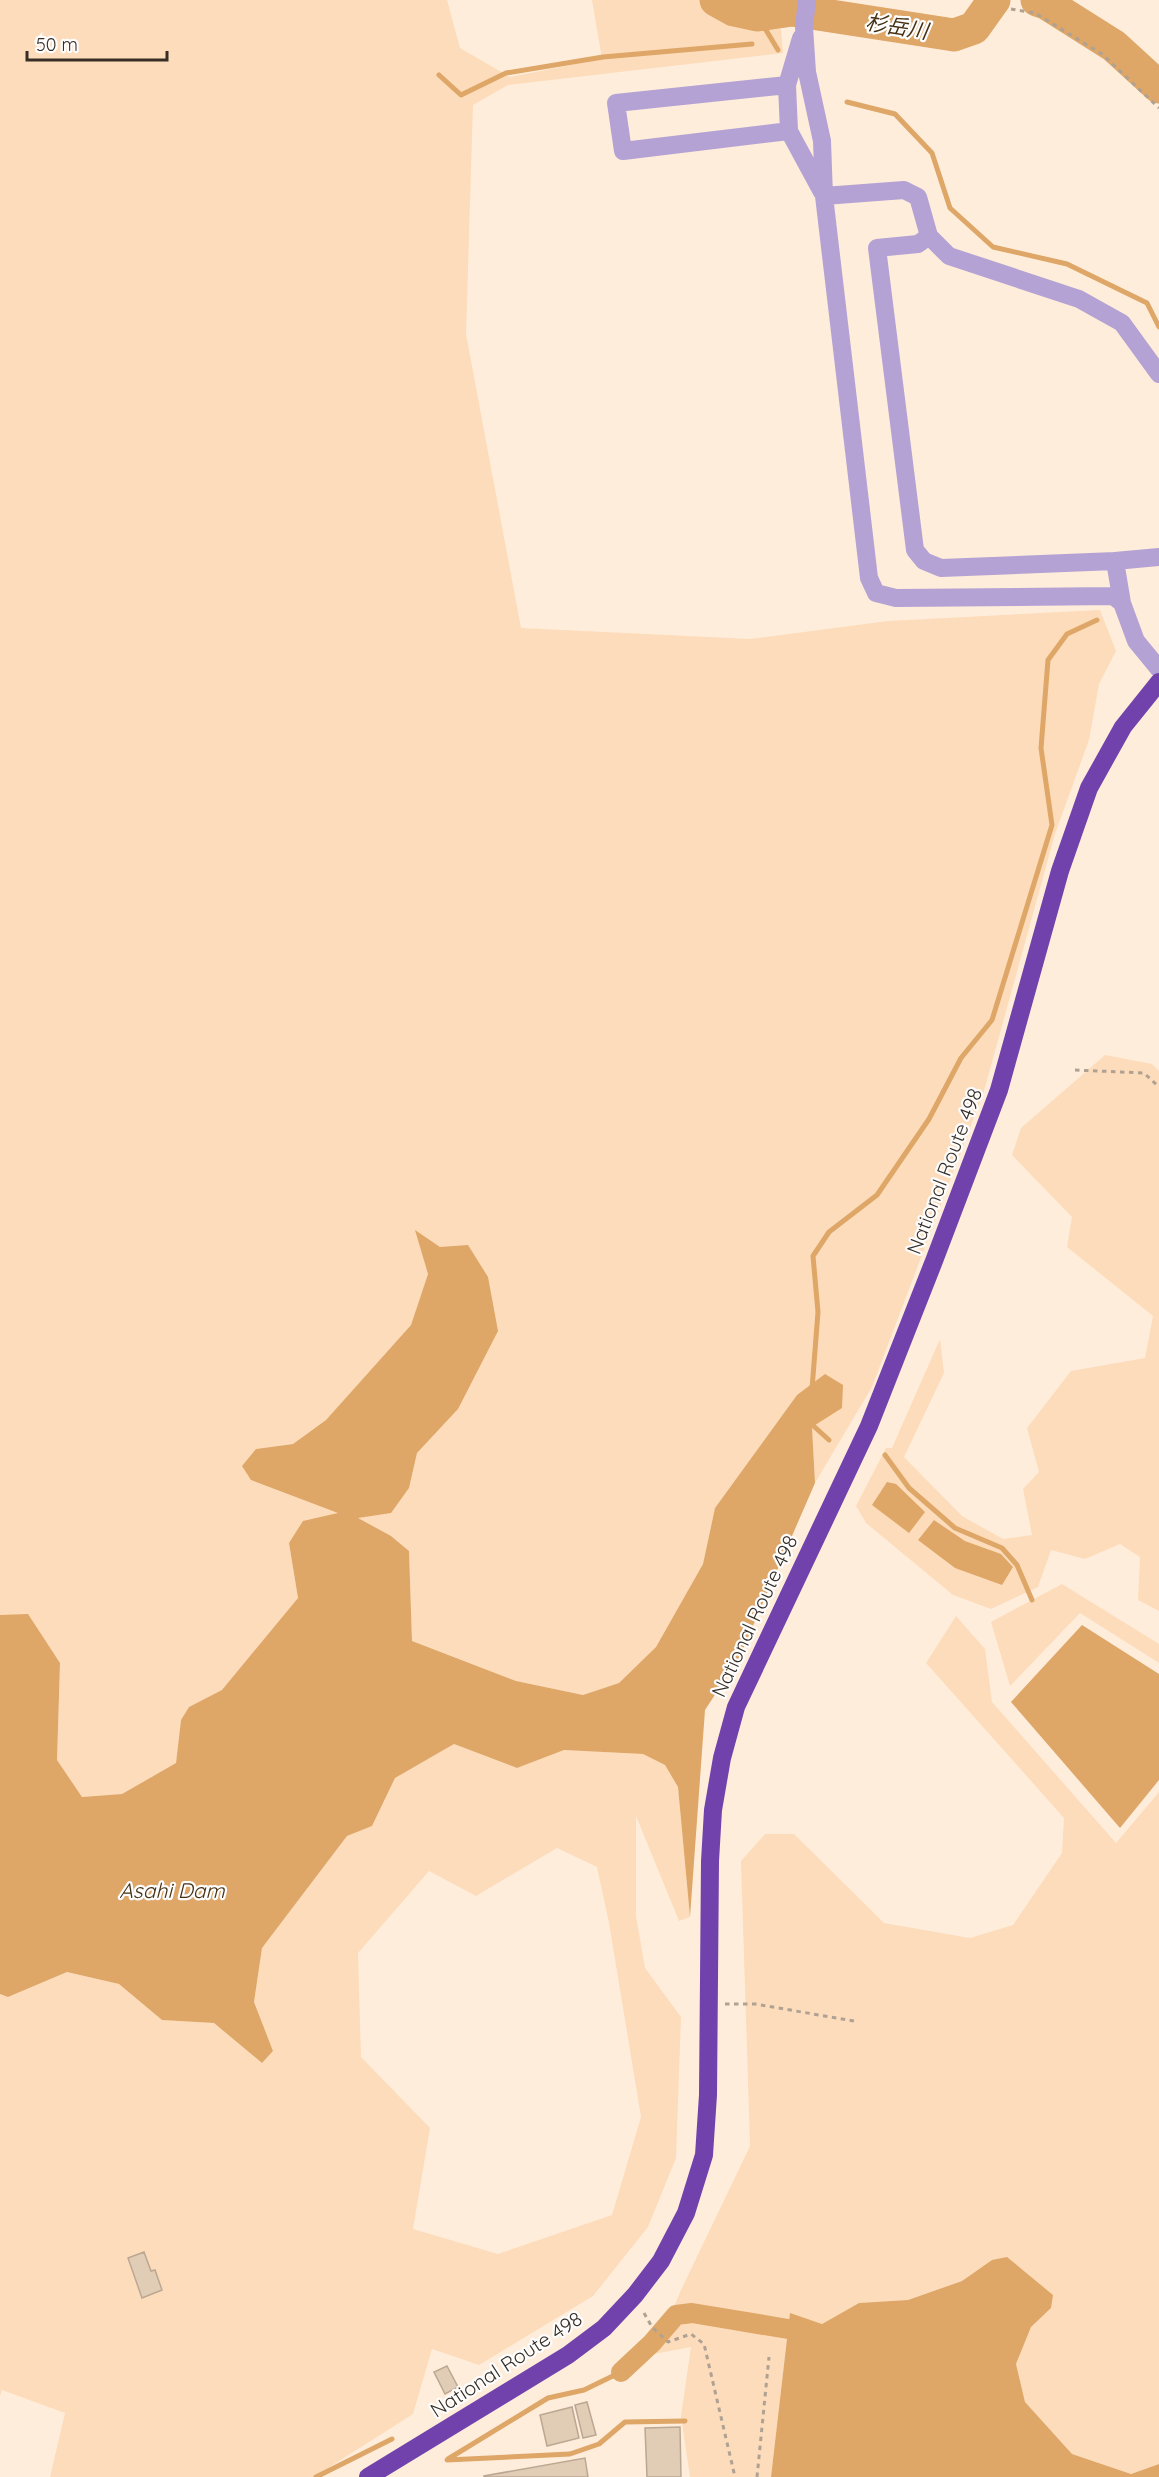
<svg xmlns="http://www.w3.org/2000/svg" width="1159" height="2477" viewBox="0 0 1159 2477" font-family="Quicksand,'Noto Sans JP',sans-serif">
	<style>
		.green { fill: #fddcbb; fill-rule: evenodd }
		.water { fill: #dea667 }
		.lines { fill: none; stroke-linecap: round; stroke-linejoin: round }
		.stream { stroke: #dea667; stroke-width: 5 }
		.canal { stroke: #dea667; stroke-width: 20 }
		.river { stroke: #dea667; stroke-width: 33 }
		.building { fill: #e1ccb5; stroke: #bca792; stroke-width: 1.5 }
		.path { stroke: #b0a293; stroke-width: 3; stroke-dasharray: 4.5 4.5; stroke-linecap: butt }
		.minor { stroke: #b4a2d4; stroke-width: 18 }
		.highway { stroke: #7142ac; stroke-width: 18 }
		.labels { text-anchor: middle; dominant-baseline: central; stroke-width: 4.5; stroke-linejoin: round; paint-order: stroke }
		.street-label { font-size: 20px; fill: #372e26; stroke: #fdfdfd }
		.water-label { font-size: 21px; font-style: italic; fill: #473014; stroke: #fdfdfd }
	</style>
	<rect width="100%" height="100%" fill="#ffeddb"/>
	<path class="green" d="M 0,0 L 447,0 L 460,48 L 510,77 L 602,59 L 592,0 L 699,0 L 781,29 L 783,53 L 508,85 L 473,105 L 466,334 L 521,628 L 750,639 L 888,621 L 1100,610 L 1116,651 L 1099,684 L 1089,740 L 1055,834 L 984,1091 L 872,1387 L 815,1483 L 812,1427 L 797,1395 L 715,1508 L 703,1564 L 656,1647 L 619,1683 L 583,1695 L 516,1681 L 412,1641 L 409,1551 L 391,1536 L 357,1518 L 391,1512 L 409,1488 L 417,1453 L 458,1409 L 440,1247 L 416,1231 L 428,1274 L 411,1325 L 326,1420 L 293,1444 L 256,1449 L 251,1480 L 339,1513 L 289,1543 L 298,1598 L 222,1691 L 189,1707 L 181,1720 L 176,1763 L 122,1794 L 82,1797 L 57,1760 L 60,1663 L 28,1615 L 0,1615 Z
		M 1105,1055 L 1152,1064 L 1159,1071 L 1159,1611 L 1138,1600 L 1140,1557 L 1120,1544 L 1085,1559 L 1051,1550 L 1038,1587 L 991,1609 L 953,1595 L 866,1523 L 856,1506 L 886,1448 L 892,1448 L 940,1339 L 944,1373 L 904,1457 L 962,1516 L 1003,1539 L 1032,1535 L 1023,1489 L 1039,1472 L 1027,1428 L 1071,1371 L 1145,1358 L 1153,1316 L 1067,1247 L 1072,1217 L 1012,1155 L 1021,1128 ZM 934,1520 L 965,1541 L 1001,1554 L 1013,1567 L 918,1540 Z
		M 1062,1584 L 1159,1644 L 1159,1663 L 1080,1613 L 1010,1686 L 991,1622 Z
		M 956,1616 L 985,1649 L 992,1702 L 1116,1843 L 1159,1792 L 1159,2464 L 1131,2474 L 1072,2454 L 1025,2402 L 1016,2364 L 1031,2327 L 1051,2308 L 992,2260 L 962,2281 L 908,2300 L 859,2303 L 822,2324 L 790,2314 L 771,2477 L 690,2477 L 681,2416 L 691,2347 L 654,2354 L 681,2290 L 750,2146 L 741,1861 L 765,1834 L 794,1834 L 884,1923 L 970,1938 L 1013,1925 L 1062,1853 L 1064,1818 L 926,1663 Z
		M 454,1744 L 517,1768 L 564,1750 L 643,1754 L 665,1765 L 678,1787 L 690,1917 L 679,1921 L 636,1816 L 636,1916 L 645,1968 L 681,2017 L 676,2158 L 648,2227 L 593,2296 L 479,2365 L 432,2349 L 413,2414 L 314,2477 L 50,2477 L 65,2413 L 2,2390 L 0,2396 L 0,1994 L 8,1997 L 67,1972 L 119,1984 L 162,2020 L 214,2023 L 262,2063 L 273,2051 L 254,2002 L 262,1948 L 347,1836 L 372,1826 L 395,1778 ZM 557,1848 L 597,1867 L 609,1923 L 641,2117 L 612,2215 L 498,2254 L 413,2229 L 430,2128 L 361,2057 L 358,1953 L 429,1871 L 476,1896 Z"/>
	<path class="water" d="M 415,1230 L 440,1247 L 468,1245 L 488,1277 L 498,1331 L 458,1409 L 417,1453 L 409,1488 L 391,1513 L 358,1518 L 391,1536 L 409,1551 L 412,1641 L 516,1681 L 583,1695 L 619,1683 L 656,1647 L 703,1564 L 715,1508 L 797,1395 L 825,1374 L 843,1385 L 842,1408 L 812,1427 L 815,1483 L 739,1658 L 705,1710 L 690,1917 L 678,1787 L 665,1765 L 643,1754 L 564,1750 L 517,1768 L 454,1744 L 395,1778 L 372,1826 L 347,1836 L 262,1948 L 254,2002 L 273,2051 L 262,2063 L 214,2023 L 162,2020 L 119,1984 L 67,1972 L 8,1997 L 0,1994 L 0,1615 L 28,1614 L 60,1663 L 57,1760 L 82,1797 L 122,1794 L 176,1763 L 181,1720 L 189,1707 L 222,1690 L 298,1598 L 289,1543 L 303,1521 L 338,1513 L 251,1480 L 242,1466 L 256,1449 L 293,1444 L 326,1420 L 411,1325 L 428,1274 Z
		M 887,1482 L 896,1484 L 925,1512 L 909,1533 L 872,1505 Z
		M 934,1520 L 965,1541 L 1001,1554 L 1013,1567 L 1002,1585 L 955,1568 L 918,1540 Z
		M 1082,1625 L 1159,1674 L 1159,1780 L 1120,1828 L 1011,1702 Z
		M 1007,2257 L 1053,2295 L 1051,2308 L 1031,2327 L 1016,2364 L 1025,2402 L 1072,2454 L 1131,2474 L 1159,2464 L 1159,2477 L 771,2477 L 790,2313 L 822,2324 L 859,2303 L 908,2300 L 962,2281 L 992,2260 Z"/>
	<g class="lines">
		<path class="stream" d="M 757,15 L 778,50
			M 439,75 L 461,95 L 506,73 L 603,57 L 752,44
			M 847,102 L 895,114 L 932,153 L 950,208 L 993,247 L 1067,264 L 1147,303 L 1159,327
			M 812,1389 L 818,1312 L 813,1256 L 829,1232 L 877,1195 L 929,1119 L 961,1058 L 992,1020 L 1052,825 L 1041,748 L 1048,660 L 1067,634 L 1097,620
			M 808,1421 L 829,1440
			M 885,1455 L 909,1488 L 955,1528 L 1002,1548 L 1017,1565 L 1032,1600
			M 448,2459 L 548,2398 L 584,2390 L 621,2372
			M 447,2460 L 570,2454 L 599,2444 L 625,2422 L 685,2421
			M 316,2477 L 392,2439"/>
		<path class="canal" d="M 621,2372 L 652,2343 L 676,2315 L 692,2313 L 788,2329"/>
		<path class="river" d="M 716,0 L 734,10 L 757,15 L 792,10 L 954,35 L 974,28 L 994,0
			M 1037,0 L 1046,3 L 1114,46 L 1159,87"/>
	</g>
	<path class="building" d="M 144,2252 L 151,2271 L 155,2270 L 162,2290 L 142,2298 L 128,2258 Z
		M 447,2366 L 458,2387 L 445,2394 L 434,2372 Z
		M 587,2402 L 596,2435 L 583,2438 L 575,2405 Z
		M 572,2407 L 579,2438 L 547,2446 L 540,2415 Z
		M 680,2427 L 681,2477 L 647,2477 L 645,2428 Z
		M 585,2458 L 588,2477 L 484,2477 L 484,2476 Z"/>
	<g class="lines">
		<path class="path" d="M 1011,9 L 1035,13 L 1102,54 L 1159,108
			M 1075,1070 L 1144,1073 L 1159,1087
			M 725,2004 L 755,2004 L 854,2021
			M 644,2313 L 652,2327 L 668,2342 L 691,2334 L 704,2344 L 735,2477
			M 757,2477 L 769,2357"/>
		<path class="minor" d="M 807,0 L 804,27 L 807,72 L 822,141 L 824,196 L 869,578 L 876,593 L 896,598 L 1113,596 L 1122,603 L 1136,641 L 1159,669
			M 801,38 L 787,85 L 789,131 L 822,192
			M 787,85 L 616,103 L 623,151 L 789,131
			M 824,196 L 904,190 L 918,197 L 929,236 L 949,256 L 1079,299 L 1122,323 L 1159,374
			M 929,236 L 918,244 L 877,248 L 915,550 L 924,561 L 941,568 L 1115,561
			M 1122,603 L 1115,561 L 1159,557"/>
		<path class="highway" d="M 368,2477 L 568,2355 L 604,2328 L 635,2295 L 661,2261 L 686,2213 L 704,2155 L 708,2095 L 710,1861 L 713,1810 L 722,1758 L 736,1707 L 869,1426 L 934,1261 L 999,1090 L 1060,871 L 1089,788 L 1123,727 L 1159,682"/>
	</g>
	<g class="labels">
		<g class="street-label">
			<text transform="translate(944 1171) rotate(-69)">National Route 498</text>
			<text transform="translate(754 1616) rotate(-65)">National Route 498</text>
			<text transform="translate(506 2364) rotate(-33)">National Route 498</text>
		</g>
		<g class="water-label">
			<text transform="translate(897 26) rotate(9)">杉岳川</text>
			<text x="172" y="1890">Asahi Dam</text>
		</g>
	</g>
	<path d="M27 51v9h140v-9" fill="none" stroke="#372e26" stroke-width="3"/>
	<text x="36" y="51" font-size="18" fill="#372e26" stroke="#fdfdfd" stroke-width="4.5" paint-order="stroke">50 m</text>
</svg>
